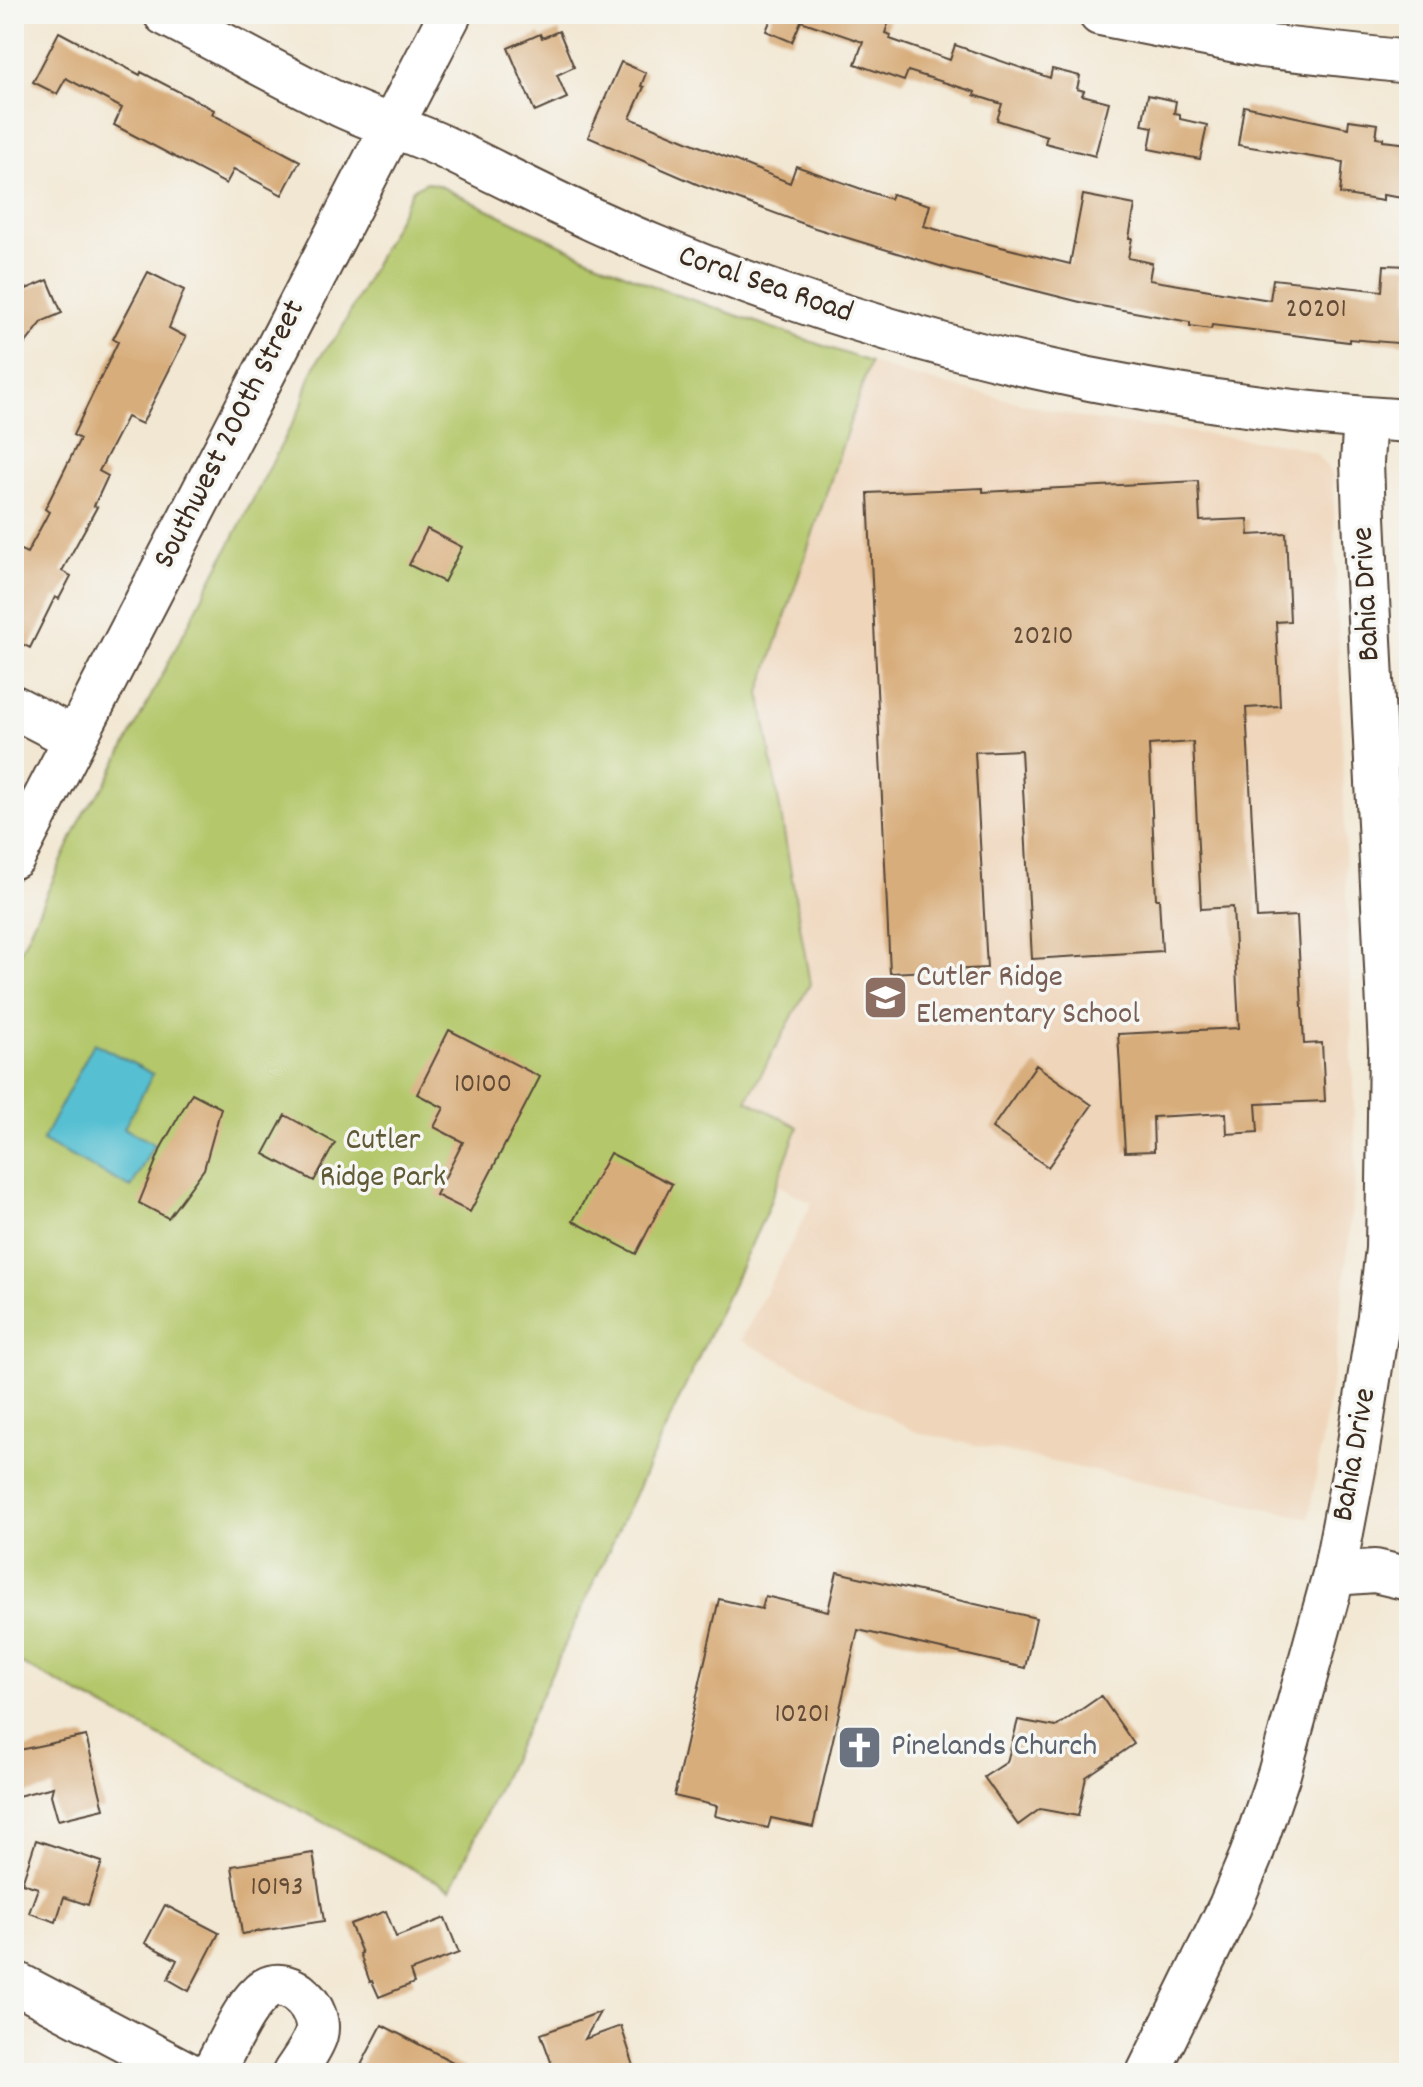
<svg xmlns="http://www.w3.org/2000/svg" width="1423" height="2087" viewBox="0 0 1423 2087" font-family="Dekko,sans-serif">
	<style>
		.built { fill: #efd6bb }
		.green { fill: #b4c76a; stroke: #787844; stroke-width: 2 }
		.water { fill: #56c0d2; stroke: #487578; stroke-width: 2 }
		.building { fill: #d8ad7c }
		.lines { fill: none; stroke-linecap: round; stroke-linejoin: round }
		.minor-casing { stroke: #564639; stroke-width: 46 }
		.minor { stroke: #fff; stroke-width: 42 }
		.labels { text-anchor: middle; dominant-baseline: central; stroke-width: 7; stroke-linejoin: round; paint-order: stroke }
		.number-label { font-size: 28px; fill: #624b36 }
		.street-label { font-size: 32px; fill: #3b2a1e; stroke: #f6f6f2 }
		.education-label { font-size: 32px; fill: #785e54; stroke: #f6f6f2; text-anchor: start }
		.park-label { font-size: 32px; fill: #5f5935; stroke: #f6f6f2 }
		.worship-label { font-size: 32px; fill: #5b616d; stroke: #f6f6f2; text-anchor: start }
	</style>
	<rect width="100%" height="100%" fill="#f6f6f2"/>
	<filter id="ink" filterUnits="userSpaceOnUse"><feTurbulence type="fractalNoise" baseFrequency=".0125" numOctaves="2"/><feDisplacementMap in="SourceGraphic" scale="16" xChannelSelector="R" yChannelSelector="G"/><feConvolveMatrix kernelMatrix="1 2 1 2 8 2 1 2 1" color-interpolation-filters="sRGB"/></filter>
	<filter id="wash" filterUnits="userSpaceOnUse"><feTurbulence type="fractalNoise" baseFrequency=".006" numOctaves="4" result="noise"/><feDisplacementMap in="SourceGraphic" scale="32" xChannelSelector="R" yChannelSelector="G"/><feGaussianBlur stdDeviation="1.8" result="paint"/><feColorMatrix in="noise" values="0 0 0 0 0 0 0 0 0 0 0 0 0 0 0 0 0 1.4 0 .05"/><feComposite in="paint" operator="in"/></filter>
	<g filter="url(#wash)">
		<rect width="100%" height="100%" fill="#f2e7d2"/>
		<path class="built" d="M 774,331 L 911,376 L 1087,419 L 1290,445 L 1315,453 L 1333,474 L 1356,1170 L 1337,1350 L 1309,1518 L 916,1432 L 741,1340 L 812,1203 L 91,824 Z"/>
		<path class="green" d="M 427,182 L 440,186 L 580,254 L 658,288 L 870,362 L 760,692 L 810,984 L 747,1100 L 798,1127 L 765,1215 L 451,1889 L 14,1660 L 14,965 L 84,812 L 105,785 L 302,405 C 308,377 318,353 339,334 L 413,189 Z"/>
		<path class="water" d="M 94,1043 L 153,1074 L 124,1128 L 154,1144 L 131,1188 L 42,1141 Z"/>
		<g id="blocks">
			<path class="building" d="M 773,14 L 870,14 L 889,21 L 885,33 L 891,35 L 890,39 L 950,60 L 955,45 L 1050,78 L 1052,69 L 1080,76 L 1077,89 L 1084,91 L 1082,95 L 1109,102 L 1095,156 L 1045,143 L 1047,136 L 997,120 L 1002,104 L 974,95 L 975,92 L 908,71 L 904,81 L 855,64 L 863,42 L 801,21 L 792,42 L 766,31 Z
				M 559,31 L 574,67 L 557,75 L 567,98 L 535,112 L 508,48 L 540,34 L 542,38 Z
				M 59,32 L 140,75 L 141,72 L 214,110 L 212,114 L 300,161 L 282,195 L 234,169 L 226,184 L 114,125 L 122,108 L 66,78 L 57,94 L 33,82 Z
				M 621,62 L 646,73 L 641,86 L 644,87 L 630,118 L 790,183 L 796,166 L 890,199 L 892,194 L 930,205 L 924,226 L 973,240 L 1070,264 L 1083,195 L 1135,205 L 1129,238 L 1132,238 L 1128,258 L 1152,263 L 1149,280 L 1270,300 L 1273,279 L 1382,291 L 1384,265 L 1409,266 L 1409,344 L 1349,339 L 1349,342 L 1212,325 L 1211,329 L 1190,326 L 1190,322 L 1084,303 L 953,270 L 815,228 L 699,185 L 588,137 Z
				M 1148,95 L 1176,101 L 1174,113 L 1180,114 L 1180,119 L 1207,125 L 1200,159 L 1149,149 L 1153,127 L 1142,125 Z
				M 1244,106 L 1348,128 L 1349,120 L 1378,124 L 1376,137 L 1383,138 L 1383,141 L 1409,144 L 1403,198 L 1383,195 L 1383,201 L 1340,194 L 1343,162 L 1238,145 Z
				M 148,272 L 184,290 L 169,328 L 186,337 L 142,424 L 127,417 L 99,471 L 108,476 L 94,506 L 97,507 L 62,571 L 71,576 L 59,599 L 55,597 L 30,648 L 14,640 L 14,547 L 27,553 L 49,512 L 45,509 L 80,439 L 73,435 L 118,342 L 113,339 Z
				M 48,280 L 62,313 L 43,321 L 14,358 L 14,294 Z
				M 1198,481 L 1200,521 L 1248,519 L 1249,535 L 1286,533 L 1290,621 L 1276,622 L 1280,706 L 1246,708 L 1257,918 L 1297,916 L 1304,1044 L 1322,1043 L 1325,1101 L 1256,1104 L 1258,1132 L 1227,1134 L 1226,1113 L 1153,1117 L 1154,1151 L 1125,1152 L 1118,1034 L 1239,1028 L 1233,907 L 1201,909 L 1193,742 L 1149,745 L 1156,899 L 1159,899 L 1162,951 L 1032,959 L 1021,750 L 975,752 L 987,968 L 890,973 L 868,493 L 983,488 L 983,492 Z
				M 427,529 L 462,547 L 444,582 L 409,565 Z
				M 449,1030 L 540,1077 L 470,1212 L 436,1195 L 463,1142 L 434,1127 L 444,1108 L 417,1094 Z
				M 1036,1065 L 1092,1105 L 1048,1167 L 992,1128 Z
				M 192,1093 L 221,1108 L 204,1169 L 168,1218 L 139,1203 L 162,1146 Z
				M 285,1115 L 335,1143 L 314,1181 L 264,1154 Z
				M 610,1153 L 672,1184 L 636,1254 L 573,1221 Z
				M 837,1572 L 1036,1618 L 1025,1668 L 858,1630 L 813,1827 L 771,1818 L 768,1828 L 715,1816 L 717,1806 L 674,1796 L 719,1599 L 762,1609 L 765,1596 L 828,1611 Z
				M 1101,1696 L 1134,1744 L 1086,1777 L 1078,1816 L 1040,1809 L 1018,1825 L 984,1777 L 1007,1762 L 1018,1720 L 1056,1727 Z
				M 86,1736 L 104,1809 L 58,1820 L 51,1795 L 53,1787 L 14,1797 L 14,1751 Z
				M 36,1840 L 102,1862 L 88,1905 L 64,1897 L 56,1922 L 29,1913 L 38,1888 L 22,1883 Z
				M 313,1853 L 324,1921 L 242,1934 L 232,1866 Z
				M 165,1905 L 219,1933 L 189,1991 L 168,1979 L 177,1960 L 145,1943 Z
				M 386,1911 L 396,1937 L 445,1918 L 459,1953 L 410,1971 L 414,1983 L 379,1997 L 372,1981 L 370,1982 L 360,1954 L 362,1953 L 350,1924 Z
				M 600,2012 L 585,2039 L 621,2026 L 634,2066 L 613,2073 L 555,2073 L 541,2034 Z
				M 382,2025 L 474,2073 L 362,2073 L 366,2066 L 361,2065 Z"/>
		</g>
	</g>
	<g filter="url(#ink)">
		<use href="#blocks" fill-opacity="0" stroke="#564639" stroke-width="2"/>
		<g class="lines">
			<defs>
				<path id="minor" d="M 165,14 C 224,44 282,77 342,106 C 376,122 413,132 446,148 C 516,182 584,218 656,247 C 895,346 1151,405 1409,421
					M 1100,14 L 1261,46 L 1409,62
					M 14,707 L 74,738
					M 14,857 L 450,14
					M 1334,1574 L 1375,1571 L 1409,1579
					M 14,1982 L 187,2073
					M 212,2073 C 226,2050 244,2003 266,1989 C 291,1975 323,2010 316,2035 C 312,2048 302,2061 294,2073
					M 1148,2073 L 1230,1906 L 1251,1856 L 1279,1774 L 1334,1574 L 1358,1449 L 1379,1316 L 1387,1249 L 1390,1048 L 1364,517 L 1362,462 L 1365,419"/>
			</defs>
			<use href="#minor" class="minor-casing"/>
			<use href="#minor" class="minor"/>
		</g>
	</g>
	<defs>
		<symbol id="school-square" viewBox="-11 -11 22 22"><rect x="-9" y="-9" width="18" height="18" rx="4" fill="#8d6e63" stroke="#f6f6f2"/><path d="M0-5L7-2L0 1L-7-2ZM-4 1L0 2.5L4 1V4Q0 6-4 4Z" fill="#fff"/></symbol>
		<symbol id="church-square" viewBox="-11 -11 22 22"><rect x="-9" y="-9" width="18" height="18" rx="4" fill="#6b7280" stroke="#f6f6f2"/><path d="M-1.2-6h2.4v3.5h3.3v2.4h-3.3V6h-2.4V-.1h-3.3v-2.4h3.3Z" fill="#fff"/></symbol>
	</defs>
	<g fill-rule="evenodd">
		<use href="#school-square" x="860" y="972" width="51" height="51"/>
		<use href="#church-square" x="834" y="1722" width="51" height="51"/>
	</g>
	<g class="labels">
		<g class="number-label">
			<text x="1316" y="311">20201</text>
			<text x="1043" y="638">20210</text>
			<text x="483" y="1086">10100</text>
			<text x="802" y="1716">10201</text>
			<text x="277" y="1889">10193</text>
		</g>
		<g class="street-label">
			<text transform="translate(765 286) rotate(19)">Coral Sea Road</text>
			<text transform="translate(231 435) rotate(-63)">Southwest 200th Street</text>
			<text transform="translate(1368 594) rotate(-93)">Bahia Drive</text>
			<text transform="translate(1356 1455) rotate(-80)">Bahia Drive</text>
		</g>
		<g class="education-label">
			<text x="916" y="979">Cutler Ridge<tspan x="916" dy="37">Elementary School</tspan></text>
		</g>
		<g class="park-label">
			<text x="383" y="1142">Cutler<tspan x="383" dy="37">Ridge Park</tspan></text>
		</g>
		<g class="worship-label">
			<text x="891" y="1748">Pinelands Church</text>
		</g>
	</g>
	<rect width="1423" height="2087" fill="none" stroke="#f6f6f2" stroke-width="48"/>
</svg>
